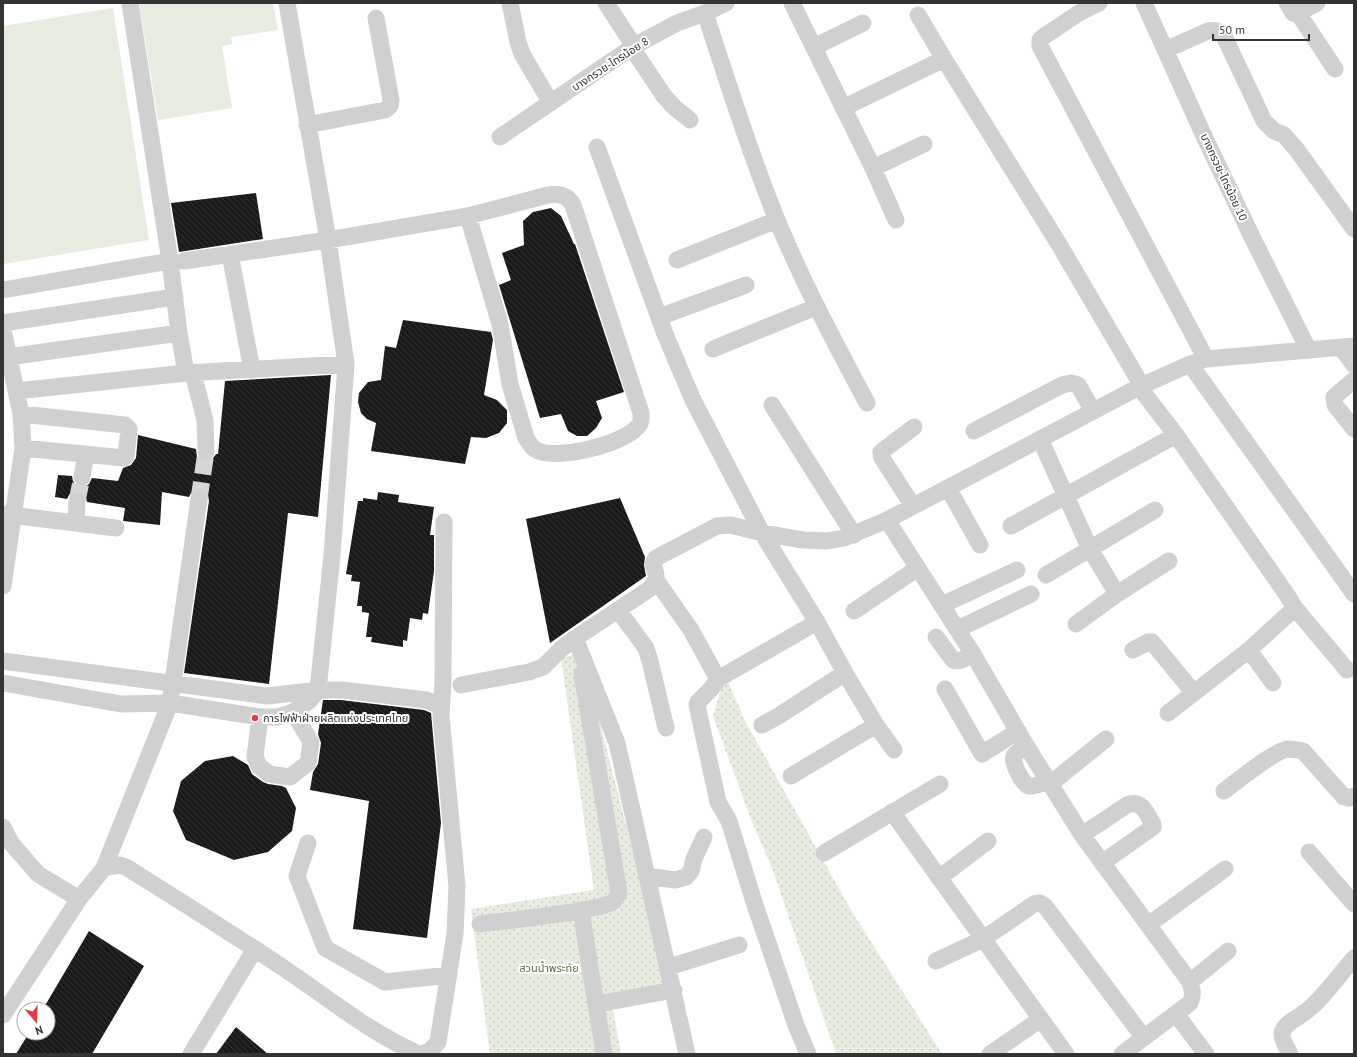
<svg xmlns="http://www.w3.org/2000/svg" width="1357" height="1057" viewBox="0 0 1357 1057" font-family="'PT Sans','Noto Sans Thai',sans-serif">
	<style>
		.grass { fill: url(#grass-dots) }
		.garden { fill: #e6ecdf }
		.building { fill: url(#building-back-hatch) }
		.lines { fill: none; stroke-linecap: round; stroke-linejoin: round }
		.minor-tunnel { stroke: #d6d6d6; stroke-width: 17; stroke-dasharray: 17 8; stroke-linecap: butt }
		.minor { stroke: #d0d0d0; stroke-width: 17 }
		.poi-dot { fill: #e63946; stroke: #fff; stroke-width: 1.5 }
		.labels { text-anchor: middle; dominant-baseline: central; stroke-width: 4; stroke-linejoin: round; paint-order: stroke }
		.street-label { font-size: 11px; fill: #333; stroke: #fff }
		.poi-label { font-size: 11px; fill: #333; stroke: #fff; text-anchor: start }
		.park-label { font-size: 11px; fill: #56703f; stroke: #fff }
	</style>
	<defs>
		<pattern id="grass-dots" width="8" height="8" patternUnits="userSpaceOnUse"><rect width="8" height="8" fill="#e6ecdf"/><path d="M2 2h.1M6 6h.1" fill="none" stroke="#c6cbc0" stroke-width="1.8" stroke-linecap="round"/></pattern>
		<pattern id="building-back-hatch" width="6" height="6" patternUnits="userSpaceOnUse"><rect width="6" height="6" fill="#1a1a1a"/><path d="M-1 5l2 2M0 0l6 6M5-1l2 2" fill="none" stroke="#333"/></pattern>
	</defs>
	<rect width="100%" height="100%" fill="#fff"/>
	<path class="grass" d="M 582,653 L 668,988 L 611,999 L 621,1054 L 490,1054 L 471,909 L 594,890 L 561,658 Z
		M 725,675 L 745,721 L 851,910 L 942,1054 L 836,1054 L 773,871 L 749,814 L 713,716 Z"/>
	<path class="garden" d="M 139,3 L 273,3 L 278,30 L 231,37 L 232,44 L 222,46 L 232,108 L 158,120 Z
		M 113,8 L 149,240 L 3,264 L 3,26 Z"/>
	<path class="building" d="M 256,193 L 263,239 L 179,252 L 171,203 Z
		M 551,208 L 561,216 L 574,244 L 575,244 L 624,392 L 596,401 L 602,418 L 596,428 L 587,436 L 577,436 L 568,431 L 561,414 L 540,418 L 499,285 L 511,280 L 502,253 L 524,245 L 523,221 L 533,212 Z
		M 403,320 L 491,332 L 493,340 L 484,395 L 497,400 L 507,410 L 507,423 L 499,433 L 486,438 L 471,437 L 465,464 L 371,451 L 376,423 L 367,419 L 361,413 L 358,402 L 359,393 L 368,382 L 381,380 L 385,346 L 396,348 Z
		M 331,375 L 318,517 L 288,513 L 269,684 L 184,673 L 209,501 L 208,495 L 205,491 L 200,489 L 196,490 L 191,493 L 189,497 L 162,492 L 160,525 L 123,521 L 125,508 L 87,502 L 86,497 L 82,492 L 77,491 L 73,492 L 69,495 L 67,499 L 55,497 L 58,475 L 72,476 L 73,481 L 75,484 L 81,487 L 86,486 L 89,484 L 92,478 L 118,481 L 123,468 L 131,465 L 136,458 L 138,435 L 196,449 L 197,457 L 201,461 L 206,462 L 211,461 L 216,454 L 218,454 L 225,381 Z
		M 378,492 L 399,495 L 398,502 L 434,507 L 430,535 L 434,535 L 434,571 L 428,614 L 423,613 L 422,620 L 410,618 L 407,641 L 403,640 L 403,647 L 371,642 L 372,637 L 366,637 L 369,613 L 362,612 L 362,606 L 357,606 L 360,582 L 351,581 L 352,575 L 346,574 L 358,501 L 363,501 L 363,498 L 377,500 Z
		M 620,498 L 645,557 L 644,565 L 646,576 L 550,643 L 526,519 Z
		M 323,700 L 341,700 L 424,710 L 431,713 L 441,823 L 427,938 L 353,929 L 369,801 L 310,790 L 313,772 L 318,764 L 321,743 L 318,734 Z
		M 233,756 L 248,765 L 252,774 L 263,782 L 268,784 L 282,786 L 286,788 L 296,808 L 292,831 L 268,852 L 234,860 L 186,840 L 173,811 L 181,781 L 205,761 Z
		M 89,931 L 144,966 L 92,1054 L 16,1054 L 29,1033 L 48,1033 L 48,1009 L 43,1009 Z
		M 236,1027 L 268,1054 L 216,1054 Z"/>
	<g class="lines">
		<path class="minor-tunnel" d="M 199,499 L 206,452
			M 77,501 L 82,477"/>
		<path class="minor" d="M 130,3 L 170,261 L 179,333 L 186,373
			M 510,3 L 518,42 L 522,54 L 551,103
			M 606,3 L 634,46
			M 792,3 L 873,168 L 896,220
			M 1099,3 L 1079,13 L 1043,37 L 1040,40 L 1040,46 L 1206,359
			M 1144,3 L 1204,136 L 1253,239 L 1308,349
			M 1287,3 L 1293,13 L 1297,14 L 1317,3
			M 705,13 C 728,83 750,153 777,220 C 803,283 835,343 867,403
			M 1298,13 L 1335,69
			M 918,15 L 944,59
			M 814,47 L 863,23
			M 632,48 L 664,96 L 674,107 L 690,120
			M 1165,50 L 1208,31 C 1215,30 1219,30 1224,36 L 1264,121 L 1274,131 L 1284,135 L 1297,150 L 1354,229
			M 843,108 L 944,59 L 1060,246 L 1142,386
			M 307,125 L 385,110 L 390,106 L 391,100 L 376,18
			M 500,137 L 634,46 L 677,23 L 705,13 L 726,3
			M 597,147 L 665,334 L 693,400 L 762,533 L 817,622 L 845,673 L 876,725 L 894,750
			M 873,168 L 924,144
			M 230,254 L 252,370
			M 677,260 L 777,220
			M 184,261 L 328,240 L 468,216 L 548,195 C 558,193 568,195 573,205 L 641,413 C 641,418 642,421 639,425 C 627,444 555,461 536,450 C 531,447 529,442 526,438 L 510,384 L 500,324 L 468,216
			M 3,290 L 170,261
			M 659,317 L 746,285
			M 3,323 L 175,297
			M 3,330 L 21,414 L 23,448 L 3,586
			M 1341,347 L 1354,365
			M 713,349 L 816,307
			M 8,357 L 179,333
			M 1190,364 L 1354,594
			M 193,373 L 205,420 L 206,452
			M 1354,380 L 1334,397 L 1335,405 L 1354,429
			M 1139,387 L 1176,435 L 1287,595 L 1295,608 L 1347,670
			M 16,391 L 186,373 L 346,364
			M 772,405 L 854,535
			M 21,414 L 125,425 L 129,429 L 126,456 L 124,458 L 23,448
			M 974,431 L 1062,385 L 1071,383 L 1078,385 L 1093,411
			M 1040,439 L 1090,549 L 1117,594 L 1169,561
			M 82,477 L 86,454
			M 948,488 L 980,545
			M 913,506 L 882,458 L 881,452 L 914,427
			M 3,514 L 116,528
			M 887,520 L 973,654 L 1027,747 L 1082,835 L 1190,982 C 1192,990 1194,995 1190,1003 L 1122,1054
			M 76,523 L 77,501
			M 1011,526 L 1176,435
			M 1046,575 L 1155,510
			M 656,580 L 691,630 L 718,679 L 711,689 L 698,702 L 697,705 L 718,802 L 729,821 L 754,902 L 796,1025 L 808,1054
			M 942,605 L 1017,570
			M 618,610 L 646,648 L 650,661 L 666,728
			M 854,611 L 918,568
			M 1076,624 L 1117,594
			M 958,629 L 1031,594
			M 936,637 L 953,660 C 960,663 967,657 973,654
			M 574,639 L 579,648 L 617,743 L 687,1054
			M 1133,650 L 1148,642 L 1152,642 L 1194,693
			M 1249,650 L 1273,683
			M 3,661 L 267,696 L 318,690 L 342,690 L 426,700 L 441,706
			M 725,675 L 817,622
			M 3,683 L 121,704 L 170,703 L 260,717 L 278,717 L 293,712 L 309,701 L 318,690 L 332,555 L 346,364 L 328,240 L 287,3
			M 461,685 L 529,672 L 543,667 L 561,649 L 574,639 L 648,590 C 666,573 647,569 656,558 L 717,526 L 731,525 L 762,533 L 803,540 L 827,541 L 844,538 L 887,520 L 1139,387 L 1190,364 L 1206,359 L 1354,346
			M 945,689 L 982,754 L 1018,731
			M 1168,713 L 1249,650 L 1295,608
			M 260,717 L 255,757 L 259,766 L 269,774 L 290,777 L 308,763 L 311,742 L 293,712
			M 762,725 L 780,715 L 845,673
			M 1027,747 C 1023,749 1016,752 1014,756 C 1011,762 1023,785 1029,786 C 1035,787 1043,783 1048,781
			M 791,776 L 876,725
			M 1050,784 L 1106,739
			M 1224,791 C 1237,781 1273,752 1287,749 C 1292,749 1298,750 1303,751 L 1344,797 L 1349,798 L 1354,796
			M 892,812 L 1066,1054
			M 3,827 L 11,843 L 38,874 L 79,899
			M 1082,835 L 1127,805 C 1142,799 1146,813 1153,824 L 1153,827 L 1102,863
			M 308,843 L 297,876 L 325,948 L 385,982 L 449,975
			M 1309,852 L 1354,904
			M 824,853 L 940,784
			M 104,868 L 120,865 L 126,867 C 180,901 233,934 285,969 C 328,998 372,1034 419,1054
			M 647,876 L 675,880 L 686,877 L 691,871 L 694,859 L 704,837
			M 939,878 L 988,841
			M 582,910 L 583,923 L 604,1054
			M 480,924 C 501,921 603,911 614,901 C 616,899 618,895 619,893 L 582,674
			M 1148,925 L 1225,869
			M 936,961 L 983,939 L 1034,904 L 1040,903 L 1045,906 L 1144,1038
			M 669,967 L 739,945
			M 1190,982 L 1228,951
			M 597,1004 L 674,990
			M 1176,1014 L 1206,1054
			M 3,1015 L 79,899 L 104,868 L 170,703 L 199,499
			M 191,1054 L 255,949
			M 422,1054 L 430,1051 L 438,1042 L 455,934 L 457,886 L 441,716 L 443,680 L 444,522
			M 990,1054 L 1041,1019
			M 1290,1054 C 1287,1048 1282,1041 1282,1034 C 1283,1024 1297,1018 1304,1013 C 1322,1000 1339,975 1354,958"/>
	</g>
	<circle class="poi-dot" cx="255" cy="718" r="4"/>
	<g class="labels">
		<g class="street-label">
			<text transform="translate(610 64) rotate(-33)">บางกรวย-ไทรน้อย 8</text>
			<text transform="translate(1224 177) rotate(65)">บางกรวย-ไทรน้อย 10</text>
		</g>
		<g class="poi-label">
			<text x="263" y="718">การไฟฟ้าฝ่ายผลิตแห่งประเทศไทย</text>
		</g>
		<g class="park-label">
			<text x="549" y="968">สวนน้ำพระทัย</text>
		</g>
	</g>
	<rect width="1357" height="1057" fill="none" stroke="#333333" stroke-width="8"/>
	<g transform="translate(36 1021) rotate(161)"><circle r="19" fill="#ffffff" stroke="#adadad"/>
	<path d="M0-3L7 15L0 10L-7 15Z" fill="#e63946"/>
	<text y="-6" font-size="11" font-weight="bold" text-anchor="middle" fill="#333333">N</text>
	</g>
	<path d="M1213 34v6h96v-6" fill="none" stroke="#333333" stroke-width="2"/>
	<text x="1219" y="34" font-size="12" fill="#333333" stroke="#ffffff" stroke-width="3" paint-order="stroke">50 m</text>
</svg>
